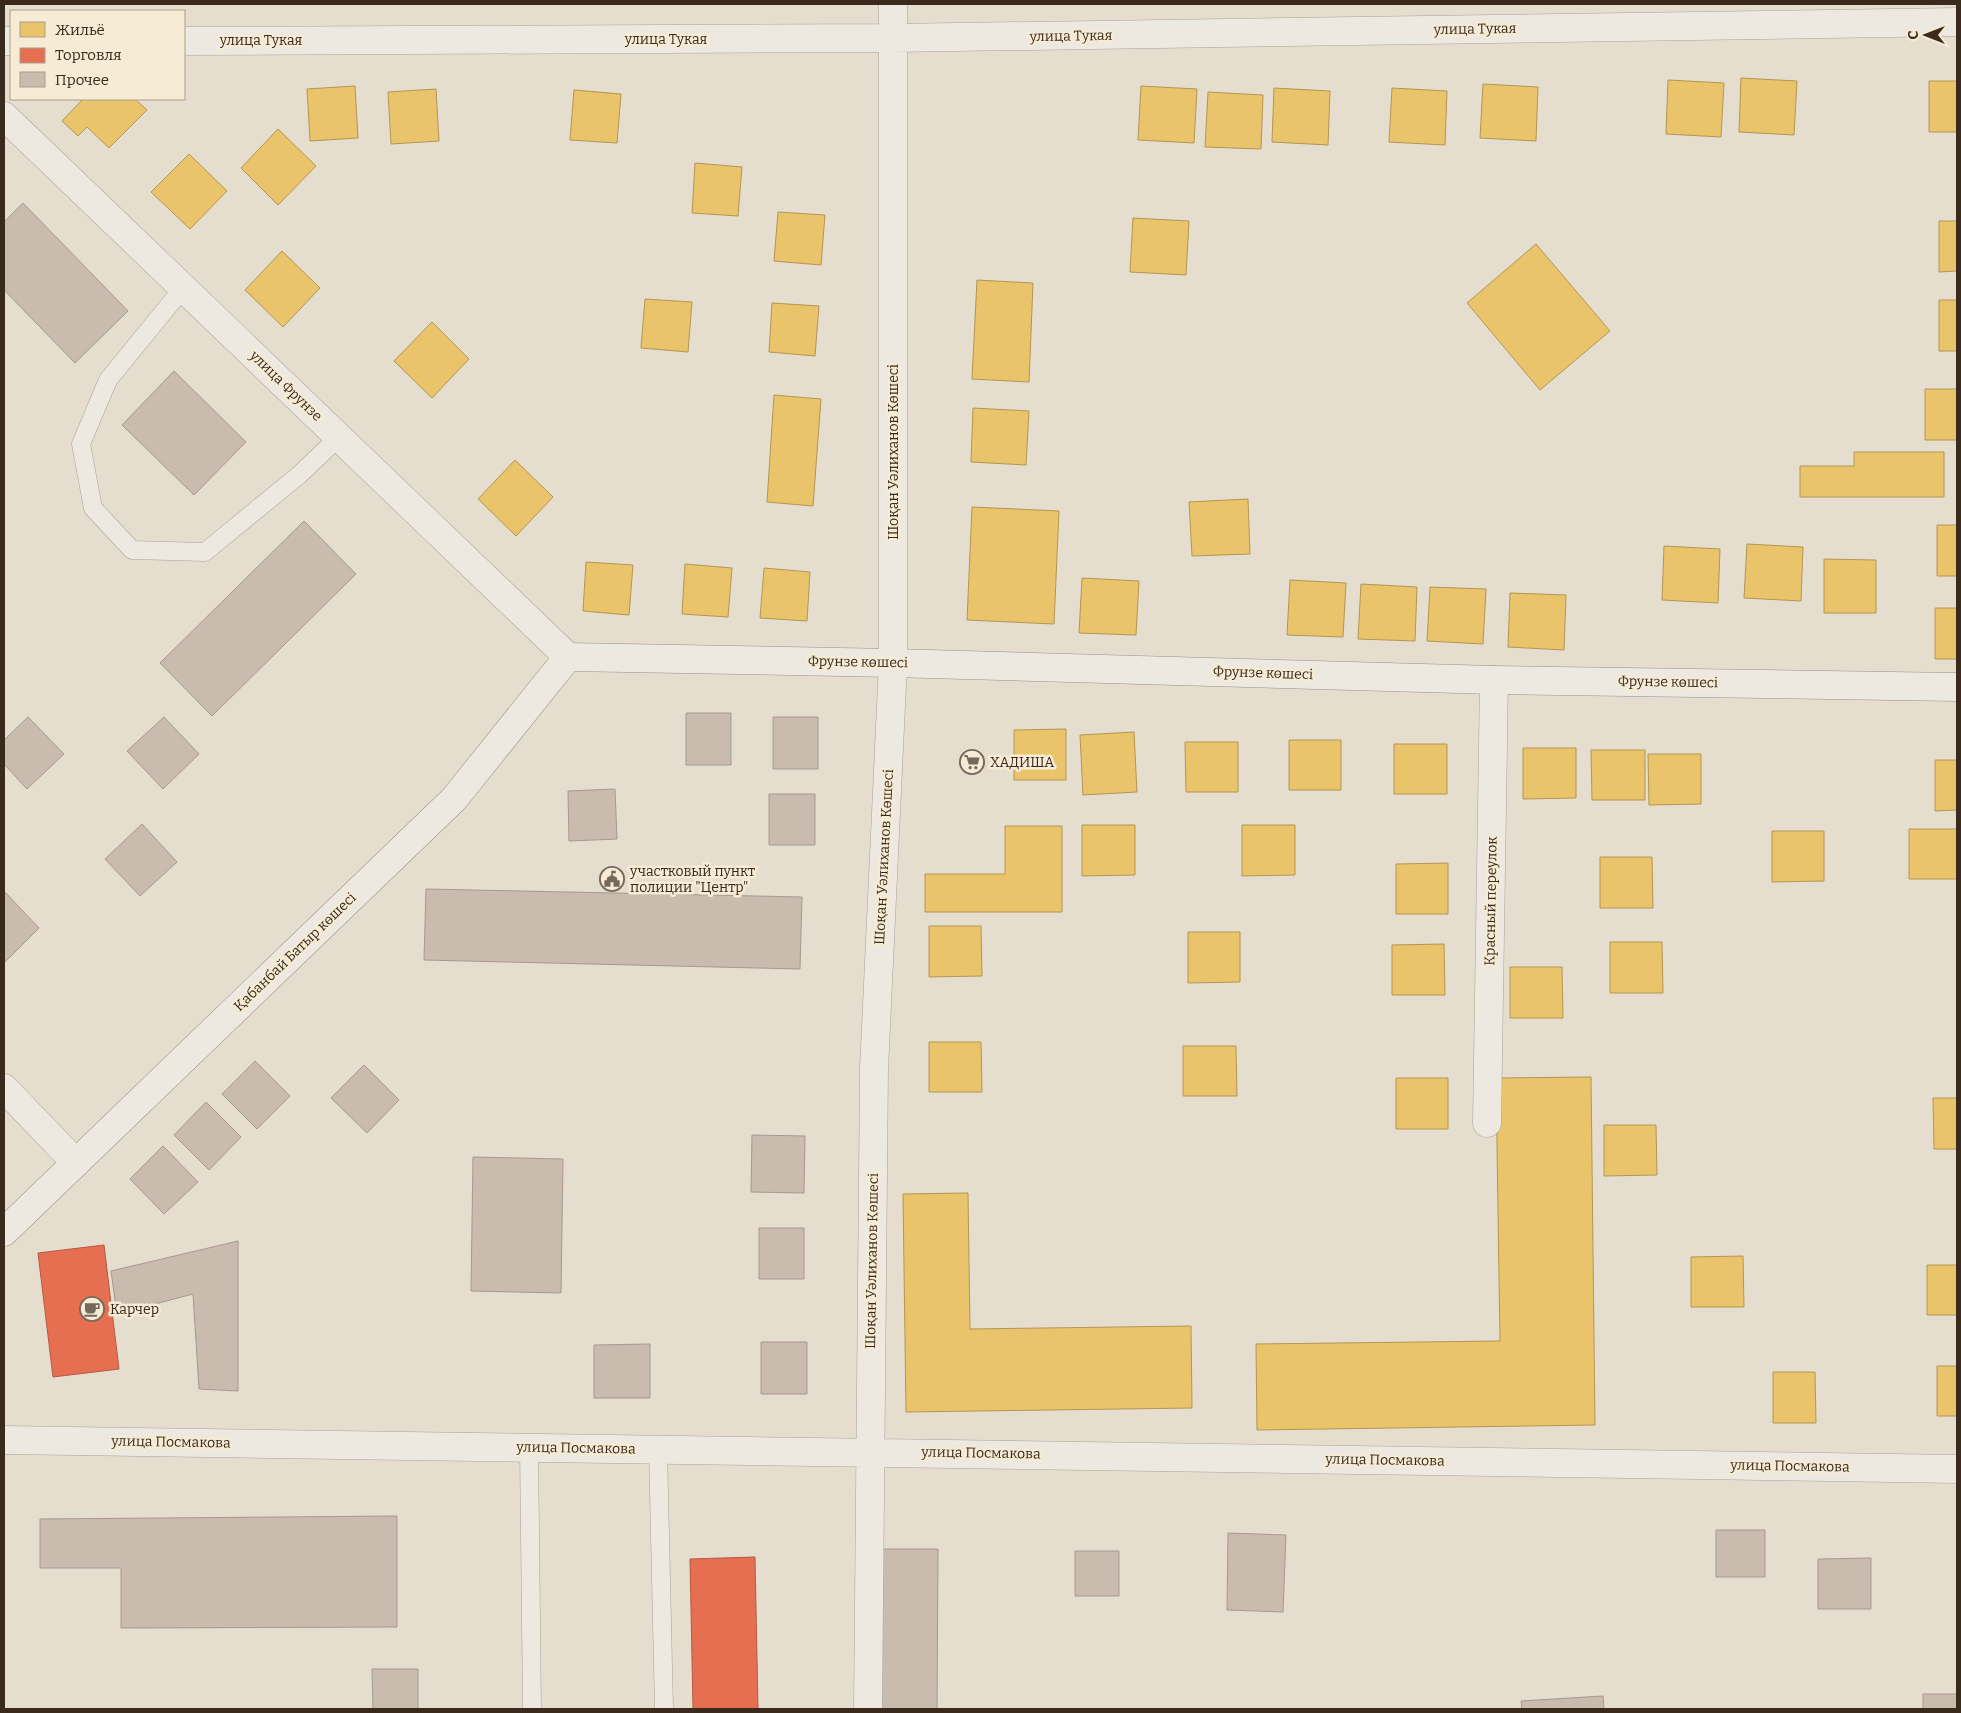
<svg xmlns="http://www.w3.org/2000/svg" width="1961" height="1713" viewBox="0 0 1961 1713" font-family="Bitter,serif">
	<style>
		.homes { fill: #e9c46a; stroke: #b49653 }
		.shops { fill: #e76f51; stroke: #b35a42 }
		.building { fill: #cabbaf; stroke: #a6998d }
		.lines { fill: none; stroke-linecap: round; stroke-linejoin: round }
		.service-casing { stroke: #aaa297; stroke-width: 19 }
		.minor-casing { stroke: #aaa297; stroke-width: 29 }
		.secondary-casing { stroke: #9a9286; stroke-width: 29 }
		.service { stroke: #ede8e0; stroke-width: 18 }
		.minor { stroke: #ede8e0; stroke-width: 28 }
		.secondary { stroke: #ede8e0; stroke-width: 28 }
		.labels { text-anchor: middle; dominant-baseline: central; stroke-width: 5; stroke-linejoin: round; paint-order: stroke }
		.street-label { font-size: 14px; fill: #3a2a1e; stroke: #f6ebd4 }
		.poi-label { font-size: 14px; fill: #3a2a1e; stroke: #f6ebd4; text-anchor: start }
	</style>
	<rect width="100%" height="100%" fill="#e5ddce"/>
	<path class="homes" d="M 1741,78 L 1797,81 L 1794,135 L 1739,132 Z
		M 1668,80 L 1724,83 L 1721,137 L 1666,134 Z
		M 1929,81 L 1957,81 L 1957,132 L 1929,132 Z
		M 1483,84 L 1538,87 L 1536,141 L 1480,138 Z
		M 355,86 L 358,138 L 310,141 L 307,89 Z
		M 1141,86 L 1197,89 L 1194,143 L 1138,140 Z
		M 1274,88 L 1330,91 L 1328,145 L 1272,142 Z
		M 1392,88 L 1447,91 L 1445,145 L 1389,142 Z
		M 436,89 L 439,141 L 391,144 L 388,92 Z
		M 574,90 L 621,94 L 617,143 L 570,140 Z
		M 1208,92 L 1263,95 L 1261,149 L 1205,147 Z
		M 83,99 L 135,99 L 147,110 L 109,148 L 87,127 L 78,136 L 62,121 Z
		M 278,129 L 316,166 L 278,205 L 241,168 Z
		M 189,154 L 227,191 L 190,229 L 151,192 Z
		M 695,163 L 742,167 L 738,216 L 692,213 Z
		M 778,212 L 825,215 L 821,265 L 774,261 Z
		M 1133,218 L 1189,221 L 1186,275 L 1130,272 Z
		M 1939,221 L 1957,221 L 1957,271 L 1939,272 Z
		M 1536,244 L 1610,331 L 1540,390 L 1467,303 Z
		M 282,251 L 320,288 L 283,327 L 245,290 Z
		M 977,280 L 1033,283 L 1029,382 L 972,379 Z
		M 645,299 L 692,302 L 688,352 L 641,348 Z
		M 1939,300 L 1957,300 L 1957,351 L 1939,351 Z
		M 772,303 L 819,306 L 815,356 L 769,352 Z
		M 432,322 L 469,359 L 432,398 L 394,361 Z
		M 1925,389 L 1957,389 L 1957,440 L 1925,440 Z
		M 774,395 L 821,399 L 813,506 L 767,502 Z
		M 973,408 L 1029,411 L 1026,465 L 971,462 Z
		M 1854,452 L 1944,452 L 1944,497 L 1800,497 L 1800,466 L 1854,466 Z
		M 515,460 L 553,497 L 516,536 L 478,499 Z
		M 1248,499 L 1250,554 L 1192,556 L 1189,502 Z
		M 972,507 L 1059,511 L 1054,624 L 967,620 Z
		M 1937,525 L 1957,525 L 1957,576 L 1937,576 Z
		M 1747,544 L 1803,547 L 1801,601 L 1744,598 Z
		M 1664,546 L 1720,549 L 1718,603 L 1662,600 Z
		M 1824,559 L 1876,560 L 1876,613 L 1824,613 Z
		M 586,562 L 633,565 L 629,615 L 583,611 Z
		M 685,564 L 732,568 L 728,617 L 682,614 Z
		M 764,568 L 810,572 L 807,621 L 760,618 Z
		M 1082,578 L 1139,581 L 1136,635 L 1079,633 Z
		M 1290,580 L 1346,583 L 1343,637 L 1287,635 Z
		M 1361,584 L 1417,587 L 1415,641 L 1358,639 Z
		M 1430,587 L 1486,589 L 1483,644 L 1427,641 Z
		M 1510,593 L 1566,595 L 1564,650 L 1508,647 Z
		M 1935,608 L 1957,608 L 1957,659 L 1935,659 Z
		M 1066,729 L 1066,780 L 1014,780 L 1014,730 Z
		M 1134,732 L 1137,792 L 1083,795 L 1080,735 Z
		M 1289,740 L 1341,740 L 1341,790 L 1289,790 Z
		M 1185,742 L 1238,742 L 1238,792 L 1186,792 Z
		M 1394,744 L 1447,744 L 1447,794 L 1394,794 Z
		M 1523,748 L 1576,748 L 1576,798 L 1523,799 Z
		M 1591,750 L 1645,750 L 1645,800 L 1592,800 Z
		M 1648,754 L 1701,754 L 1701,804 L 1649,805 Z
		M 1935,760 L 1957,760 L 1957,810 L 1935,811 Z
		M 1082,825 L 1135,825 L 1135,875 L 1082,876 Z
		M 1242,825 L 1295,825 L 1295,875 L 1242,876 Z
		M 1005,826 L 1062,826 L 1062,912 L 925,912 L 925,874 L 1005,874 Z
		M 1909,829 L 1957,829 L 1957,879 L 1909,879 Z
		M 1772,831 L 1824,831 L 1824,881 L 1772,882 Z
		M 1600,857 L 1652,857 L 1653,908 L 1600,908 Z
		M 1448,863 L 1448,914 L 1396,914 L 1396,864 Z
		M 929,926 L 981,926 L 982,976 L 929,977 Z
		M 1188,932 L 1240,932 L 1240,982 L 1188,983 Z
		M 1610,942 L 1662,942 L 1663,993 L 1610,993 Z
		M 1444,944 L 1445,995 L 1392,995 L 1392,945 Z
		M 1510,967 L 1562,967 L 1563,1018 L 1510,1018 Z
		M 929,1042 L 981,1042 L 982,1092 L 929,1092 Z
		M 1183,1046 L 1236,1046 L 1237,1096 L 1183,1096 Z
		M 1591,1077 L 1595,1425 L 1257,1430 L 1256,1344 L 1500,1341 L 1496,1078 Z
		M 1396,1078 L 1448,1078 L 1448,1129 L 1396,1129 Z
		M 1933,1098 L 1957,1098 L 1957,1149 L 1934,1149 Z
		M 1604,1125 L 1656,1125 L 1657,1175 L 1604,1176 Z
		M 968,1193 L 970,1329 L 1191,1326 L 1192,1408 L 906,1412 L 903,1194 Z
		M 1743,1256 L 1744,1307 L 1691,1307 L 1691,1257 Z
		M 1927,1265 L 1957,1265 L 1957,1315 L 1927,1315 Z
		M 1937,1366 L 1957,1366 L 1957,1416 L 1937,1416 Z
		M 1773,1372 L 1815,1372 L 1816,1423 L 1773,1423 Z"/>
	<path class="shops" d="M 104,1245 L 119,1369 L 53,1377 L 38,1253 Z
		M 755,1557 L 758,1709 L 693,1709 L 690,1559 Z"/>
	<path class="building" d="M 23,203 L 128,311 L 75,363 L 4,290 L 4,222 Z
		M 174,371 L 246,442 L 194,495 L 122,425 Z
		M 304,521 L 356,574 L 212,716 L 160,663 Z
		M 686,713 L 731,713 L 731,765 L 686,765 Z
		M 28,717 L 64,754 L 27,789 L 4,764 L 4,740 Z
		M 164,717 L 199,754 L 163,789 L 127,751 Z
		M 773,717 L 818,717 L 818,769 L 773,769 Z
		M 615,789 L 617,839 L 569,841 L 568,791 Z
		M 769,794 L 815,794 L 815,845 L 769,845 Z
		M 142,824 L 177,862 L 140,896 L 105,859 Z
		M 426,889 L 802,897 L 800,969 L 424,960 Z
		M 4,891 L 39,928 L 4,963 Z
		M 255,1061 L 290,1096 L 257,1129 L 222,1094 Z
		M 364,1065 L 399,1100 L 367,1133 L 331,1098 Z
		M 206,1102 L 241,1137 L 209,1170 L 174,1135 Z
		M 752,1135 L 805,1136 L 804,1193 L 751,1192 Z
		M 163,1146 L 198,1182 L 164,1214 L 130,1179 Z
		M 473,1157 L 563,1159 L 561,1293 L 471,1291 Z
		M 759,1228 L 804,1228 L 804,1279 L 759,1279 Z
		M 238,1241 L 238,1391 L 199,1389 L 193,1294 L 117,1314 L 111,1271 Z
		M 761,1342 L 807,1342 L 807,1394 L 761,1394 Z
		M 650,1344 L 650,1398 L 594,1398 L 594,1345 Z
		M 397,1516 L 397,1627 L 121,1628 L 121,1568 L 40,1568 L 40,1519 Z
		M 1716,1530 L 1765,1530 L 1765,1577 L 1716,1577 Z
		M 1228,1533 L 1286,1535 L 1283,1612 L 1227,1610 Z
		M 872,1549 L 938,1549 L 937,1709 L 871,1709 Z
		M 1075,1551 L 1119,1551 L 1119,1596 L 1075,1596 Z
		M 1871,1558 L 1871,1609 L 1818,1609 L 1818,1559 Z
		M 372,1669 L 418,1669 L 418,1709 L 373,1709 Z
		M 1923,1694 L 1957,1694 L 1957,1709 L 1923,1709 Z
		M 1603,1696 L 1604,1709 L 1522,1709 L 1521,1701 Z"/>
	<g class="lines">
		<defs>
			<path id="service" d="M 183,288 L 108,380 L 81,444 L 93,508 L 132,550 L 205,552 L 299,475 L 339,437
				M 529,1447 L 532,1709
				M 658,1449 L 664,1709"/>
			<path id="minor" d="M 4,41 L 11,41
				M 184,41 L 893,38 L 1957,22
				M 4,116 L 568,657
				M 4,1088 L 76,1163
				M 1487,1123 L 1494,680
				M 4,1440 L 1957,1469
				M 868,1709 L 874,1069 L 893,663 L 893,4"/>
			<path id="secondary" d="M 4,1232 L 454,799 L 568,657 L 893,663 L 1494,680 L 1957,687"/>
		</defs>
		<use href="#service" class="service-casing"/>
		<use href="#minor" class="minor-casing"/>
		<use href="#secondary" class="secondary-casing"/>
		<use href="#service" class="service"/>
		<use href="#minor" class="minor"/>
		<use href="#secondary" class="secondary"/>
	</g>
	<defs>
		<symbol id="supermarket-ring" viewBox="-11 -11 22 22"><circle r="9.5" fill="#f6ebd4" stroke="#76695c" stroke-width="1.5"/><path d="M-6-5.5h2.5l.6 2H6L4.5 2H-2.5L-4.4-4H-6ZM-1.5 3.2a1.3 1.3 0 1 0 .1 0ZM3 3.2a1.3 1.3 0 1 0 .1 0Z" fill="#76695c"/></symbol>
		<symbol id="civic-ring" viewBox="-11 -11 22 22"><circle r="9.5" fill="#f6ebd4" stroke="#76695c" stroke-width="1.5"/><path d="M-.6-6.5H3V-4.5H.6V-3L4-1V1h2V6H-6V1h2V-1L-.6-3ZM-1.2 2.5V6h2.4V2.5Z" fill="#76695c"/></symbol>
		<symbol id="cafe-ring" viewBox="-11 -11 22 22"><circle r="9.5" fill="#f6ebd4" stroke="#76695c" stroke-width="1.5"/><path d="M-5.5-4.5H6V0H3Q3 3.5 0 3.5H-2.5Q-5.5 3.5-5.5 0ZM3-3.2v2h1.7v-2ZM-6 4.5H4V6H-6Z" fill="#76695c"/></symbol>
	</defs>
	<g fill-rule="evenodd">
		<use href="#supermarket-ring" x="958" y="748" width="28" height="28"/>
		<use href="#civic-ring" x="598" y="865" width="28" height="28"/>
		<use href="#cafe-ring" x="78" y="1295" width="28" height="28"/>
	</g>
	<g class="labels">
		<g class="street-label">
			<text transform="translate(1475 29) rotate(-1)">улица Тукая</text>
			<text transform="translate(1071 36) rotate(-1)">улица Тукая</text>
			<text x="666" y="39">улица Тукая</text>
			<text x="261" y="40">улица Тукая</text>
			<text transform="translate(286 386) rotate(44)">улица Фрунзе</text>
			<text transform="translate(893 452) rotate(-90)">Шоқан Уәлиханов Көшесі</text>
			<text transform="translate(858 662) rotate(1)">Фрунзе көшесі</text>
			<text transform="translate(1263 673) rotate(2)">Фрунзе көшесі</text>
			<text transform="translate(1668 682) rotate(1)">Фрунзе көшесі</text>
			<text transform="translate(884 857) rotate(-87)">Шоқан Уәлиханов Көшесі</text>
			<text transform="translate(1491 901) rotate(-89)">Красный переулок</text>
			<text transform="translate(295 952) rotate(-44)">Қабанбай Батыр көшесі</text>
			<text transform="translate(872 1261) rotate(-89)">Шоқан Уәлиханов Көшесі</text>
			<text transform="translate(171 1442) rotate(1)">улица Посмакова</text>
			<text transform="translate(576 1448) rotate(1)">улица Посмакова</text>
			<text transform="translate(981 1453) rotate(1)">улица Посмакова</text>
			<text transform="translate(1385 1460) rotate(1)">улица Посмакова</text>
			<text transform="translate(1790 1466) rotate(1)">улица Посмакова</text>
		</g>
		<g class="poi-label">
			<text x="990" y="762">ХАДИША</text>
			<text x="630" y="871">участковый пункт<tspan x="630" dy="16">полиции "Центр"</tspan></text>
			<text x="110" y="1309">Карчер</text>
		</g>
	</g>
	<rect width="1961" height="1713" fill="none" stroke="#3a2a1e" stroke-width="10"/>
	<rect x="10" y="10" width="175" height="90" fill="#f6ebd4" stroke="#ab9e8b"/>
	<rect x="20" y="22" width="25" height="15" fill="#e9c46a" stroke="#ab9e8b"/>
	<text x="55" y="35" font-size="15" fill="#3a2a1e">Жильё</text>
	<rect x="20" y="48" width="25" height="15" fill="#e76f51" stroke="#ab9e8b"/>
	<text x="55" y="60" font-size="15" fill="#3a2a1e">Торговля</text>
	<rect x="20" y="72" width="25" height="15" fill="#cabbaf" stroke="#ab9e8b"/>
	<text x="55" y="85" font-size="15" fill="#3a2a1e">Прочее</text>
	<g transform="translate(1926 35) rotate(270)" stroke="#f6ebd4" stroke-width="4" paint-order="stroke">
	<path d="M0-4L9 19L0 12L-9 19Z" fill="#3a2a1e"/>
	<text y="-8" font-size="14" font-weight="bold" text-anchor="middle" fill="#3a2a1e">С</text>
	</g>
</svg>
